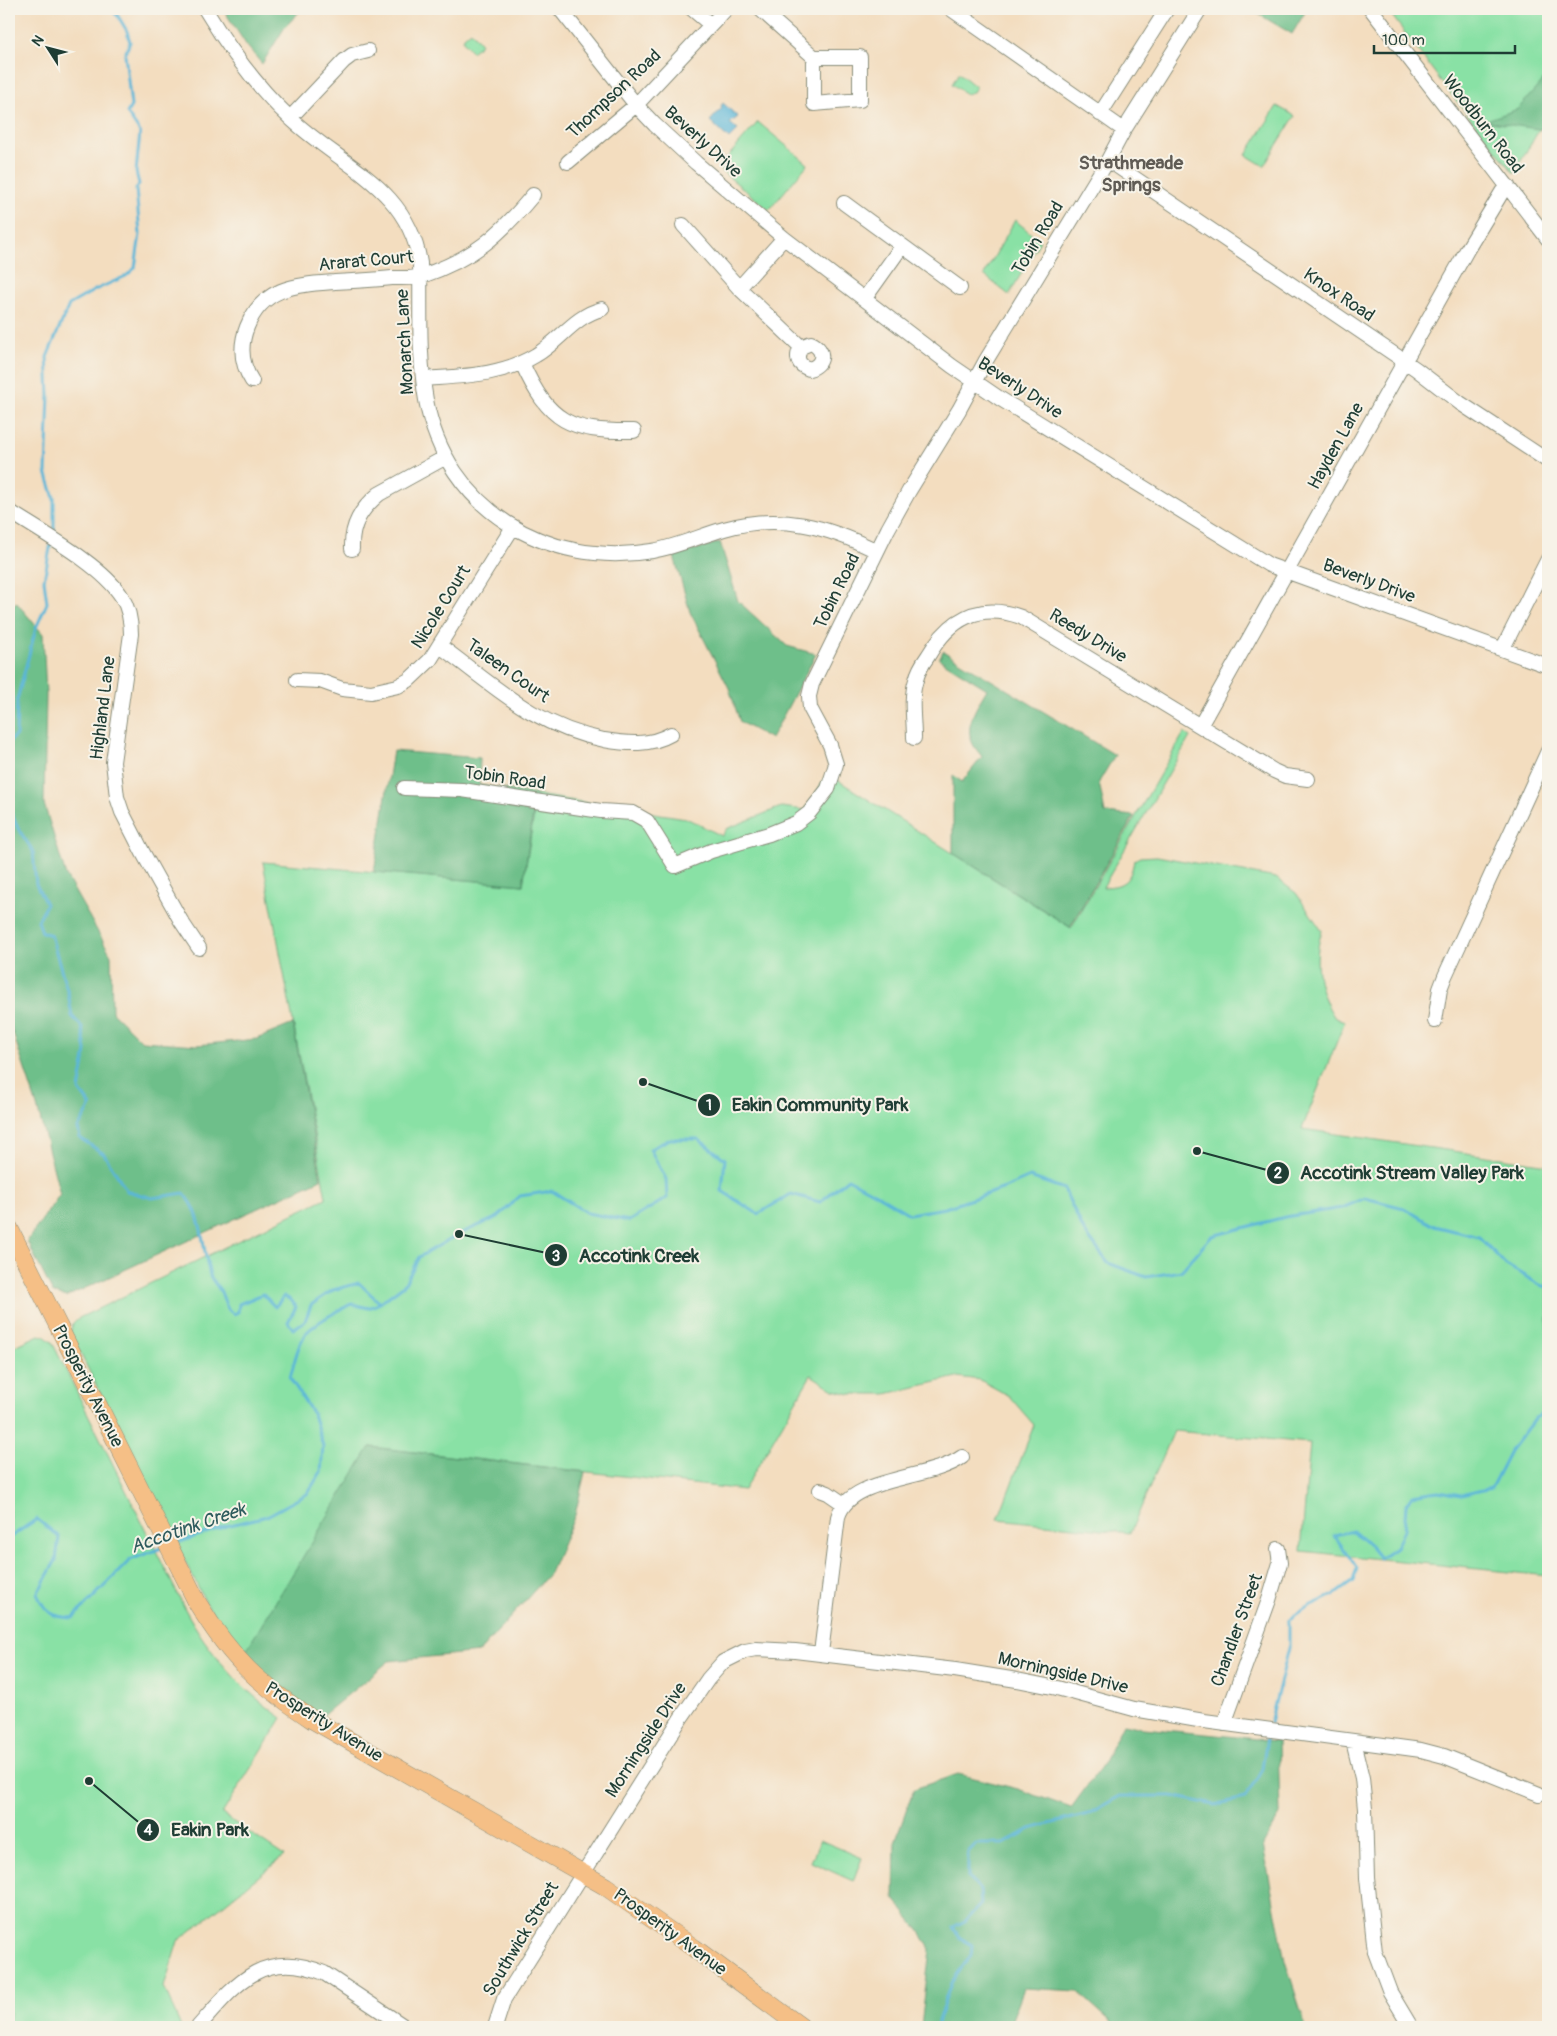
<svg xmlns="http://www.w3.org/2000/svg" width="1557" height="2036" viewBox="0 0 1557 2036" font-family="Pangolin,sans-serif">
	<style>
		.green { fill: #89e1a5; stroke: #548f6c }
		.forest { fill: #6ebf8a; stroke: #467e5f }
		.water { fill: #5ab6d8; stroke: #3c7a86 }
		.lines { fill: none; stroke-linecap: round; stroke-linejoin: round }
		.stream { stroke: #5ab6d8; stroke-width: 3 }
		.minor-casing { stroke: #898d7a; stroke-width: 16 }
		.major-casing { stroke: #898d7a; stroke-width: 19 }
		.minor { stroke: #fff; stroke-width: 14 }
		.major { stroke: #f5bf86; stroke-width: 18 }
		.labels { text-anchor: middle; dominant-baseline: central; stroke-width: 4; stroke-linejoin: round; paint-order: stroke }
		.street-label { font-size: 18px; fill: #1f3d34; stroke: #f7f3e8 }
		.neighbourhood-label { font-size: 19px; font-weight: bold; fill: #605c55; stroke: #f7f3e8 }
		.water-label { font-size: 19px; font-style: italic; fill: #2e5b5d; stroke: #f7f3e8 }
		.leader { fill: none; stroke: #1f3d34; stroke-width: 2 }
		.callout-dot { fill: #1f3d34; stroke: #f7f3e8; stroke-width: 2 }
		.mark-label { font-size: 15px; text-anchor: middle; font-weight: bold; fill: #fff }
		.callout-label { font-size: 19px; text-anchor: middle; font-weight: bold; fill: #1f3d34; stroke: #f7f3e8; stroke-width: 4; stroke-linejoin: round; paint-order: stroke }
	</style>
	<rect width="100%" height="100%" fill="#f7f3e8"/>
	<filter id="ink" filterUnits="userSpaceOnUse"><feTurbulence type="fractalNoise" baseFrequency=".02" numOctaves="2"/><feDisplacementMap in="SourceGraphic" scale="10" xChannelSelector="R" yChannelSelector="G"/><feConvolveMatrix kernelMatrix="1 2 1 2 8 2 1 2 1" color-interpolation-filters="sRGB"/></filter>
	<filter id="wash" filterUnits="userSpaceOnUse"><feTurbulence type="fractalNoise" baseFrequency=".0096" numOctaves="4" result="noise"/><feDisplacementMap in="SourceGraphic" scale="20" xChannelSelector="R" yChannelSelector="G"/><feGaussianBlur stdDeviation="1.12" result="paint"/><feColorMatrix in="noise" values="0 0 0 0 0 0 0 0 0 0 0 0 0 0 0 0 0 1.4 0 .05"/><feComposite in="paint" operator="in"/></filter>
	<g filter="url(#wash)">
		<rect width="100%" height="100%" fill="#f3ddbf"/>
		<path class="green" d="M 1387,9 L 1548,9 L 1548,119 L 1546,118 L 1514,173 L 1443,84 Z
			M 471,31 L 481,44 L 472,52 L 463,41 L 464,37 Z
			M 959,73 L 976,87 L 973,92 L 966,94 L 952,84 Z
			M 1277,106 L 1295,116 L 1264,166 L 1246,155 Z
			M 758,122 L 808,164 L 769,210 L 718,168 Z
			M 1015,220 L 1040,241 L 1009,295 L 984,275 Z
			M 1184,733 L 1190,737 L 1103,887 C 1124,887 1131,880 1134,860 L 1140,857 L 1157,856 L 1276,878 L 1296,893 L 1322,931 C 1312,960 1318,993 1335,1018 L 1345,1021 L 1302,1129 L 1548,1165 L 1548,1576 L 1301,1551 L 1310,1443 L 1174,1431 L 1130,1533 L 998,1519 L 1034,1425 L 1009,1396 L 980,1380 L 957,1377 L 886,1394 L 850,1394 L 834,1390 L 811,1375 L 744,1490 L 371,1447 L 243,1657 L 206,1603 L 70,1333 L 73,1323 L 77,1319 L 326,1198 L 263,862 L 523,885 L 537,795 L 686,818 L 722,836 L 726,829 L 781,807 L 805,810 L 828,774 L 1071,928 Z
			M 39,1335 L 44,1336 L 52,1342 L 185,1609 C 209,1654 241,1689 282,1718 L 222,1814 L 284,1856 L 178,1941 L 164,1987 L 181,2027 L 9,2027 L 9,1349 Z
			M 820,1840 L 862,1858 L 853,1881 L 811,1862 Z"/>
		<path class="forest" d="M 223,9 L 302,9 L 285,27 L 262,64 L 247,46 Z
			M 1250,9 L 1307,9 L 1292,34 Z
			M 1548,75 L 1548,133 L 1545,130 L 1484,121 L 1518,109 Z
			M 720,542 L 738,601 L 787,646 L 816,654 L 771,739 L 740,722 L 729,688 L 690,612 L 674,556 Z
			M 16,602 L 43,634 L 46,694 L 44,804 L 66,876 L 111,955 L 112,1012 L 142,1041 L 197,1045 L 257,1039 L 293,1024 L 321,1179 L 66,1297 L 53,1293 L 27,1241 L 60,1194 L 37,1106 L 9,1021 L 9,609 Z
			M 943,651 L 1115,755 L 1099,782 L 1105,813 L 1134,816 L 1070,927 L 953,853 L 953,775 L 962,782 L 982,757 C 980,753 975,749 973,744 C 963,725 978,705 987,689 L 939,659 Z
			M 393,751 L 480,758 L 479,785 L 536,794 L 523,885 L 374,872 Z
			M 370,1447 L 585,1472 L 575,1515 L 550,1573 L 479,1652 L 389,1661 L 322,1716 L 291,1699 L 242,1657 Z
			M 1123,1724 L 1143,1728 L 1278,1741 L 1280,1814 L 1263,1845 L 1285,1961 L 1306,2027 L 1117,2027 L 1077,1991 L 1024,1988 L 1009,2027 L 921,2027 L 930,1949 L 919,1930 L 894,1899 L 895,1842 L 914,1789 L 958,1774 L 1018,1789 L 1071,1808 L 1103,1764 Z"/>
		<path class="water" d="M 723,103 L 738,117 L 730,123 L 738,130 L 729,139 L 710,121 L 722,108 L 721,106 Z"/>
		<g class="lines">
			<path class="stream" d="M 54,535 L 54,498 L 46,472 L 49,395 L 47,357 L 69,305 L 95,290 L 126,276 L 135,268 L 140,234 L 136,189 L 139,184 L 136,172 L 140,132 L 127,113 L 131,106 L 125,54 L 130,42 L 127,31 L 118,16 L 110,9
				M 9,742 L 16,735 L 17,700 L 36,628 L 47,603 L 44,580 L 51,543
				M 9,809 L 19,830 L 33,851 L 36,884 L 46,904 L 38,921 L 42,932 L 51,935 L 68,993 L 72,1016 L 82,1027 L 86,1051 L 79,1090 L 91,1106 L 78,1128 L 80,1138 L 104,1154 L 127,1191 L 152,1198 L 184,1193 C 204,1215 202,1248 210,1275 C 212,1281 218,1286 221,1292 C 225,1301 225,1309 234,1314 L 238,1312 L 239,1304 L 263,1294 L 275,1307 L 284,1296 L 292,1301 L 296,1307 L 288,1322 L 293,1329 L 305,1321 L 311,1305 L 333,1290 L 359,1283 L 380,1303
				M 9,1538 L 37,1519 L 59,1537 L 56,1560 L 37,1594 C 46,1614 53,1617 73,1618 L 130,1560 L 164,1547
				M 174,1544 L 226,1526 L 267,1516 L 307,1494 L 321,1472 L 323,1446 L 313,1414 L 290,1378 C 294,1364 298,1342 308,1331 C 320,1319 337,1312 351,1304 L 369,1308 L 380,1303 L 404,1285 L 419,1257 L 459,1234 L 498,1217 L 520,1196 L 552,1191 L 587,1213 L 629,1221 L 667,1198 L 666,1179 L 650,1149 L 670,1139 L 698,1139 L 725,1159 L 722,1191 L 758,1214 L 791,1194 L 820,1202 L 848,1179 L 876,1194 L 909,1214 L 945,1208 L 1005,1188 L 1030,1177 L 1064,1189 L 1084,1231 L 1108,1263 L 1146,1277 L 1181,1271 L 1212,1236 L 1285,1217 L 1342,1208 L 1365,1198 L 1404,1208 L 1434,1226 L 1479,1237 L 1506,1265 L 1540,1285 L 1548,1287
				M 1270,1723 L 1289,1648 L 1289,1620 L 1309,1606 L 1334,1595 L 1353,1581 L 1357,1568 L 1334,1535 L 1353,1531 L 1371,1547 L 1380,1558 L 1396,1547 L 1404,1530 L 1406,1504 L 1412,1495 L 1438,1491 L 1461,1495 L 1491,1488 L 1510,1451 L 1535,1418 L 1548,1411
				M 936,2027 L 951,1983 L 971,1955 L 972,1945 L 959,1937 L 953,1927 L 965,1921 L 981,1904 L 980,1890 L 968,1878 L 968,1852 L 976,1844 L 1004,1844 L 1030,1829 L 1088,1814 L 1120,1796 L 1172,1796 L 1214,1805 L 1245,1798 L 1262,1769 L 1267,1737"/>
		</g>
	</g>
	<g filter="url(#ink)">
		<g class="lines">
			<defs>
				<path id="minor" d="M 205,9 C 229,49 255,85 289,117 C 340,166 408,186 420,263 C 421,308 418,355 426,400 C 446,508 546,569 652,551 C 676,547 700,536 724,529 C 781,513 826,526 877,551
					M 560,9 L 636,105 L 655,125 L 696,163 L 784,238 L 952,366 L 999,398 L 1269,565 L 1548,666
					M 692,9 L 711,25
					M 760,9 L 814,57 L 860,57 L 860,100 L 814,104 L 814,57
					M 951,9 L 1124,130
					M 1371,9 L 1548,239
					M 1100,114 L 1167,9
					M 290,118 L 344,61 L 352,55 L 368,51
					M 1108,160 L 1416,369 L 1460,403 L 1548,461
					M 568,162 L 636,105 L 726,9
					M 844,203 L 960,288
					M 683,225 L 739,288 L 801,347 C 795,358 798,365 809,369 C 824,365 826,350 811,343 L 801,347
					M 739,288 L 784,238
					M 865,298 L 902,246
					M 522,363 C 549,423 570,432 634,431
					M 423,379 C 462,376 502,376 536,355 C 560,341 574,316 602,309
					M 252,381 C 241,364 240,345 247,327 C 263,286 297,285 335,282 C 354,281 373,280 392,278 C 401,278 413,279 422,276 C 474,258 499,236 533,195
					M 9,511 C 41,532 102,565 122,597 C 129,609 131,621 131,634 L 113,762 L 117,797 L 122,812 L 143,853 L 181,921 L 199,948
					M 352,549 C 351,525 361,509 379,494 L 446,457
					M 440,646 C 495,686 534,726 604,740 C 628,744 650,746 671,734
					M 1503,648 L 1548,559
					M 297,680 L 320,681 L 342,689 L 371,692 L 398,686 L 409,680 L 430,660 L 513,527
					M 1200,726 L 1467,250 L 1502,192 L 1508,186
					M 914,738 C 914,719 910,698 916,680 C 918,671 923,663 928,656 C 950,618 979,602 1021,617 L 1274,771 L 1285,776 L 1308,779
					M 404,788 L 462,790 L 601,811 L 633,813 L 647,821 L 675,866 L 711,851 L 769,834 L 796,823 L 809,813 L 828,789 L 836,764 L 830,745 L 810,708 L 809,696 L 812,684 L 888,529 L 909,491 L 959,410 L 985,362 L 1108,160 L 1124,130 L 1200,9
					M 1435,1021 L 1440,989 L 1445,976 L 1548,751
					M 820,1490 L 828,1493 L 844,1504
					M 821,1653 L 838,1517 C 849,1476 931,1480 962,1457
					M 1224,1724 L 1269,1600 L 1280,1563 L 1278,1549
					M 1353,1741 L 1362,1778 L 1365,1809 L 1367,1878 L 1375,1952 L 1390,1992 L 1411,2027
					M 198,2027 C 235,1985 263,1947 324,1973 L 405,2027
					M 495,2027 L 504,1999 L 681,1718 L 708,1679 L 723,1662 L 745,1651 L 756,1649 L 795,1651 L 955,1670 L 1017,1680 L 1057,1688 L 1134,1709 L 1204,1721 L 1421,1750 L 1444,1756 L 1539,1794"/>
				<path id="major" d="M 9,1228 L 198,1604 C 232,1660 259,1684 313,1720 L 605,1886 L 694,1948 L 801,2027"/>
			</defs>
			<use href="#minor" class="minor-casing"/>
			<use href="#major" class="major-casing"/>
			<use href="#minor" class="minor"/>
			<use href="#major" class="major"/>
		</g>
	</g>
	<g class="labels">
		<g class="street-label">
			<text transform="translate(614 94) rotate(-43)">Thompson Road</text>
			<text transform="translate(1483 124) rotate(52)">Woodburn Road</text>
			<text transform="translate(703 142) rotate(42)">Beverly Drive</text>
			<text transform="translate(1038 238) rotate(-59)">Tobin Road</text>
			<text transform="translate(366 261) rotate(-5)">Ararat Court</text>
			<text transform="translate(1339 295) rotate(34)">Knox Road</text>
			<text transform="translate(405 342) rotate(-93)">Monarch Lane</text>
			<text transform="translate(1020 388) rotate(33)">Beverly Drive</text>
			<text transform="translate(1336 446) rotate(-61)">Hayden Lane</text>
			<text transform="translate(1369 581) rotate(20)">Beverly Drive</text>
			<text transform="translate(837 591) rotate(-64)">Tobin Road</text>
			<text transform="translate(441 607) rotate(-58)">Nicole Court</text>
			<text transform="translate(1088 636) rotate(31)">Reedy Drive</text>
			<text transform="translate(508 671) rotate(35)">Taleen Court</text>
			<text transform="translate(103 708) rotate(-83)">Highland Lane</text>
			<text transform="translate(505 778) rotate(8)">Tobin Road</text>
			<text transform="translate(88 1386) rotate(63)">Prosperity Avenue</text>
			<text transform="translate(1237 1630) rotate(-70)">Chandler Street</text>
			<text transform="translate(1063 1673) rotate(13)">Morningside Drive</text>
			<text transform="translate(324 1722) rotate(32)">Prosperity Avenue</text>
			<text transform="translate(646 1740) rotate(-57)">Morningside Drive</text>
			<text transform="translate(670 1932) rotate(36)">Prosperity Avenue</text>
			<text transform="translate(521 1939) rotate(-59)">Southwick Street</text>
		</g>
		<g class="neighbourhood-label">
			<text x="1131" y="163">Strathmeade<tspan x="1131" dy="22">Springs</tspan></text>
		</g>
		<g class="water-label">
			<text transform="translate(188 1528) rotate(-19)">Accotink Creek</text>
		</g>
	</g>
	<path class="leader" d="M643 1082L709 1105M1197 1151L1278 1173M459 1234L556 1255M89 1781L148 1830"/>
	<g class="callout-dot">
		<circle cx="643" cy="1082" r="5"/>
		<circle cx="1197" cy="1151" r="5"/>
		<circle cx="459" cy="1234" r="5"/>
		<circle cx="89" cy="1781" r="5"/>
		<circle cx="709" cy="1105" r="12"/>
		<circle cx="1278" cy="1173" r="12"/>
		<circle cx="556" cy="1255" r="12"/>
		<circle cx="148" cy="1830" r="12"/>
	</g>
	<g class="mark-label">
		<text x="709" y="1110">1</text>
		<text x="1278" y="1178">2</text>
		<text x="556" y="1261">3</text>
		<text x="148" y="1835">4</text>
	</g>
	<g class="callout-label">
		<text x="820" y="1111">Eakin Community Park</text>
		<text x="1412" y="1179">Accotink Stream Valley Park</text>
		<text x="639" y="1262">Accotink Creek</text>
		<text x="210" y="1836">Eakin Park</text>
	</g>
	<rect width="1557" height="2036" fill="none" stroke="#f7f3e8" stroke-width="30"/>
	<g transform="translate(48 48) rotate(306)" stroke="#f7f3e8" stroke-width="4" paint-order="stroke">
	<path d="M0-4L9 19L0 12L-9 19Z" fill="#1f3d34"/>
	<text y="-8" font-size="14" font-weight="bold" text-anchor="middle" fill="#1f3d34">N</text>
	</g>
	<path d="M1374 45v8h141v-8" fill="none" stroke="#1f3d34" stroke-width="2.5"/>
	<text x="1382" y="45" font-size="15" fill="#1f3d34" stroke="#f7f3e8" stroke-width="4" paint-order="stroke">100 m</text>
</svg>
